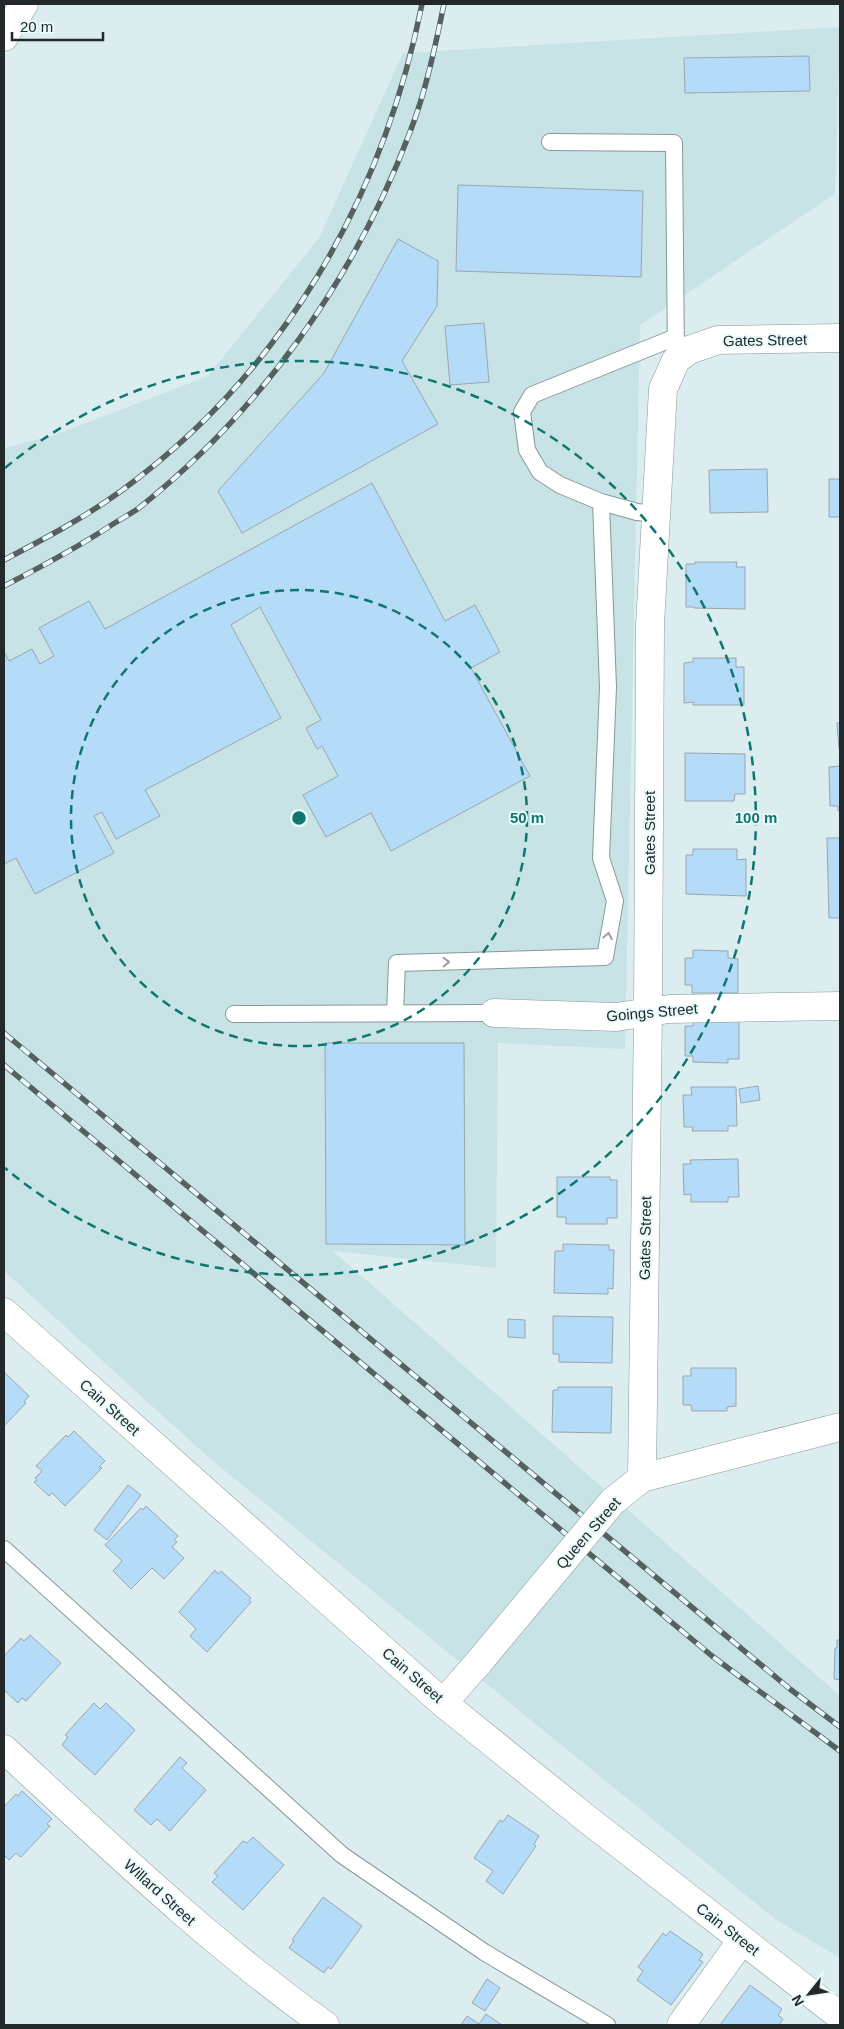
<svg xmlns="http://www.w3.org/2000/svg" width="844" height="2029" viewBox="0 0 844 2029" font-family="Arial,sans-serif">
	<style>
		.built { fill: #c8e3e6 }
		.building { fill: #b4dbf7; stroke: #99a6af }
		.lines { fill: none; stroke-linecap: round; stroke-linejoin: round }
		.lane-casing { stroke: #87989a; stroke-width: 18 }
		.street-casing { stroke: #87989a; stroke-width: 29 }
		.lane { stroke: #fff; stroke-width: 16 }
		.street { stroke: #fff; stroke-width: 28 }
		.rail-casing { stroke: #576061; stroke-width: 5.5 }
		.rail { stroke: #e8fafc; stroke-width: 4; stroke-dasharray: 11; stroke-linecap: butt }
		.street-bridge-casing { stroke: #87989a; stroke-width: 29; stroke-linecap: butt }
		.street-bridge { stroke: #fff; stroke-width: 28 }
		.oneway { stroke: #9c9f9f }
		.ring { fill: none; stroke: #0f766e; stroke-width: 2.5; stroke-dasharray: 9 6 }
		.labels { text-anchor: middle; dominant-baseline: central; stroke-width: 4; stroke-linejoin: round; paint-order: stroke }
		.street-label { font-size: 15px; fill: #23292a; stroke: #e8fafc }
		.centre { fill: #0f766e; stroke: #e8fafc; stroke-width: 2.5 }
		.ring-label { font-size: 15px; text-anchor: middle; font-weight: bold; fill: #0f766e; stroke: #e8fafc; stroke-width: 4; stroke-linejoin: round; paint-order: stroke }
	</style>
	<rect width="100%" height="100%" fill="#dbedef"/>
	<path class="built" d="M 840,27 L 835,194 L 640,325 L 625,1049 L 498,1043 L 496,1268 L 333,1251 L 840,1696 L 840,1958 L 775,1919 L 208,1457 L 4,1271 L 4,448 L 55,435 L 208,376 L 319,238 L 403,53 Z"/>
	<path class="building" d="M 809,56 L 810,91 L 685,93 L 684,58 Z
		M 458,185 L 643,191 L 641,277 L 456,271 Z
		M 398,239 L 438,261 L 437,306 L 402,361 L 438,424 L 242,533 L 218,491 L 324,373 Z
		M 484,323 L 489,382 L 450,385 L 445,326 Z
		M 767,469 L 768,512 L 710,513 L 709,470 Z
		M 829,479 L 840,479 L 840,517 L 829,517 Z
		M 372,483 L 445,621 L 475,605 L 500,652 L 471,668 L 530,776 L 391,851 L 371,813 L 326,837 L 303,795 L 338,776 L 322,746 L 317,749 L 306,728 L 321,720 L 260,607 L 231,625 L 281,718 L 145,790 L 160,816 L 116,839 L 102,812 L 94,816 L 114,853 L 35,894 L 16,858 L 4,864 L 4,652 L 9,661 L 32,649 L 40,664 L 54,656 L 39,628 L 89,601 L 105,629 Z
		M 695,562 L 737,562 L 736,567 L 745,567 L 745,609 L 694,608 L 694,607 L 686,607 L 686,564 L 695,564 Z
		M 693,658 L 736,658 L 736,667 L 744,667 L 744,705 L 693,705 L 693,702 L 684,703 L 684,663 L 693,662 Z
		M 837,723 L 840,723 L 840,749 L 839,749 Z
		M 685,753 L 745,754 L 745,794 L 735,794 L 734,801 L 685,801 Z
		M 840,766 L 840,810 L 838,811 L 838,806 L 830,806 L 829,767 Z
		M 827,838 L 840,838 L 840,918 L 829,918 Z
		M 693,849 L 737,849 L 737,860 L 746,859 L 746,896 L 686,894 L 686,855 L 693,855 Z
		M 693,950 L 728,951 L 728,958 L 738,959 L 738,993 L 692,993 L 692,985 L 685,985 L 685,958 L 693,958 Z
		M 693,1019 L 739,1019 L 739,1059 L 728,1059 L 728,1063 L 693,1062 L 693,1056 L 685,1056 L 685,1026 L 693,1026 Z
		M 325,1043 L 464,1043 L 465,1245 L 326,1244 Z
		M 758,1086 L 760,1100 L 741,1103 L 739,1089 Z
		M 691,1087 L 736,1087 L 737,1126 L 728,1126 L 728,1131 L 692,1131 L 693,1127 L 684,1127 L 683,1095 L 692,1095 Z
		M 738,1159 L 739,1197 L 728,1197 L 728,1202 L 691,1202 L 691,1194 L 684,1195 L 683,1164 L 691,1164 L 690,1160 Z
		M 557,1177 L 610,1177 L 610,1180 L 617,1180 L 617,1218 L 607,1218 L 607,1224 L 566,1224 L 566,1217 L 557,1217 Z
		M 563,1244 L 609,1245 L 609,1250 L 614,1250 L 613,1289 L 608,1288 L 608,1294 L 554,1293 L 555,1251 L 563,1251 Z
		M 553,1316 L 613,1317 L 612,1363 L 559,1362 L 559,1354 L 553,1354 Z
		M 508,1319 L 525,1320 L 525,1338 L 508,1337 Z
		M 691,1368 L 736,1368 L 736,1406 L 727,1407 L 727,1411 L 692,1411 L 691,1405 L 683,1405 L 683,1376 L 691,1376 Z
		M 4,1372 L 29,1396 L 24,1402 L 26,1403 L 4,1426 Z
		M 558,1387 L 612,1387 L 611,1433 L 552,1432 L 553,1390 L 558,1390 Z
		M 74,1431 L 105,1461 L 99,1467 L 102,1468 L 65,1506 L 52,1493 L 49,1496 L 34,1482 L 37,1480 L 35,1478 L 42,1471 L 36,1466 L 66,1435 L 68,1437 Z
		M 128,1485 L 141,1495 L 107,1540 L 94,1530 Z
		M 146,1506 L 178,1536 L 174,1540 L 177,1542 L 172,1547 L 184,1558 L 164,1579 L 152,1568 L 131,1589 L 113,1571 L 122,1561 L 105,1545 L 141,1508 L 143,1510 Z
		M 215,1570 L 218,1574 L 221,1571 L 251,1598 L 249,1600 L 251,1602 L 207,1652 L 190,1636 L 196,1629 L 179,1612 Z
		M 30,1635 L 61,1663 L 26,1701 L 22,1698 L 18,1703 L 4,1690 L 4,1656 L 21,1638 L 24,1641 Z
		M 837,1640 L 840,1640 L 840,1680 L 834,1679 L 835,1648 L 837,1648 Z
		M 94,1703 L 100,1709 L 106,1703 L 135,1730 L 95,1775 L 62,1745 L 68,1737 L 65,1735 Z
		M 180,1757 L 187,1763 L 182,1768 L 206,1790 L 170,1831 L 157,1819 L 151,1825 L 134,1810 Z
		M 22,1791 L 52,1819 L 47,1824 L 50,1826 L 21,1857 L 16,1853 L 9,1860 L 4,1855 L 4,1807 L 16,1794 L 18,1796 Z
		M 508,1815 L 539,1836 L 534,1844 L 536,1846 L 503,1894 L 486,1881 L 493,1871 L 474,1858 L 500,1820 L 503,1822 Z
		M 253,1837 L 284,1865 L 243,1910 L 212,1882 L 218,1876 L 214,1873 L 243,1841 L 247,1843 Z
		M 323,1897 L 362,1926 L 331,1969 L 328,1967 L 324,1973 L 289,1948 L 294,1941 L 292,1940 Z
		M 670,1931 L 703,1954 L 699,1960 L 703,1962 L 671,2005 L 637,1980 L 643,1971 L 638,1967 L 663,1933 L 666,1936 Z
		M 487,1979 L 500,1988 L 485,2011 L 472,2003 Z
		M 750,1985 L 782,2009 L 778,2015 L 783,2019 L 779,2025 L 720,2025 Z
		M 486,2014 L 502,2025 L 461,2025 L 467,2016 L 479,2024 Z"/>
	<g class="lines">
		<defs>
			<path id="lane" d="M 550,142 L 674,143 L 676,360
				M 601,502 L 560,485 L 540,472 L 527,450 L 522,412 L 532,395 L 676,337
				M 395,1013 L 397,963 L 605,957 L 615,901 L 601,858 L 608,687 L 601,502 L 637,512 L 656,514
				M 234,1014 L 494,1013
				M 4,1549 L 342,1855 L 484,1952 L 607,2025"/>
			<path id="street" d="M 4,37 L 24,4
				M 494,1013 L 616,1017 L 669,1009 L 840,1006
				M 4,1312 L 443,1703 L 587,1819 L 840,2016
				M 642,1478 L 648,1012 L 650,625 L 663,389 L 676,360 L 689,350 L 718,340 L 840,338
				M 612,1502 L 642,1478 L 840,1427
				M 443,1703 L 479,1662
				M 4,1749 C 108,1845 210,1943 325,2025
				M 681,2025 L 742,1940"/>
		</defs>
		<use href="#lane" class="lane-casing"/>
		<use href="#street" class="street-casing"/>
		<use href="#lane" class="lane"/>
		<use href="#street" class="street"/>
		<defs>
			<path id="rail" d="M 4,560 C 44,539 84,518 121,491 C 283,373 383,198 422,4
				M 4,586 C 39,568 73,550 107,528 C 117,521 129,515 139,508 C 261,411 355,278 410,132 C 426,91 435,47 444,4
				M 4,1033 L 790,1689 L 840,1727
				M 4,1065 L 712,1656 L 840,1751"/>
		</defs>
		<use href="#rail" class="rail-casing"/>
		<use href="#rail" class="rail"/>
		<defs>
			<path id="street-bridge" d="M 479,1662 L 612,1502"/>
		</defs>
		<use href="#street-bridge" class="street-bridge-casing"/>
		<use href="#street-bridge" class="street-bridge"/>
	</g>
	<defs><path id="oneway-chevron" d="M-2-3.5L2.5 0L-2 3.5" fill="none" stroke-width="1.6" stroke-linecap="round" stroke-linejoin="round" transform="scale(1.25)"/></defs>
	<g class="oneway">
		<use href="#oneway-chevron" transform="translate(608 936) rotate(-79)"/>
		<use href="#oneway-chevron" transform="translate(446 962) rotate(-2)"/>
	</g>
	<g class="ring">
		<circle cx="299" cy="818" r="228"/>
		<path d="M5 468A457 457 0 1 1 5 1168"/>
	</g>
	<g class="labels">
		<g class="street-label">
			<text transform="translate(765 340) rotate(-1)">Gates Street</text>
			<text transform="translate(649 833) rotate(-90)">Gates Street</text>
			<text transform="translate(652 1012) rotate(-5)">Goings Street</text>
			<text transform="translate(645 1238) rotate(-89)">Gates Street</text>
			<text transform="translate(110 1407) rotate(42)">Cain Street</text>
			<text transform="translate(588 1533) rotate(-49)">Queen Street</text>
			<text transform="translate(413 1675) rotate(41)">Cain Street</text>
			<text transform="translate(160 1892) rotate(42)">Willard Street</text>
			<text transform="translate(728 1929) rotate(38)">Cain Street</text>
		</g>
	</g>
	<circle cx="299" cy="818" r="8" class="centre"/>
	<g class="ring-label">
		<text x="527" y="823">50 m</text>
		<text x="756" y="823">100 m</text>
	</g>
	<rect width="844" height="2029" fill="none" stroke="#23292a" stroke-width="10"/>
	<g transform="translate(809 1994) rotate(240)" stroke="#e8fafc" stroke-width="4" paint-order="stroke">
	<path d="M0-4L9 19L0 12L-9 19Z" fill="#23292a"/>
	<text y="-8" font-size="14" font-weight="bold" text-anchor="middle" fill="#23292a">N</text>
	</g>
	<path d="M12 32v8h91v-8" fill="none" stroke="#23292a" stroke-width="2.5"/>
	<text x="20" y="32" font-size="15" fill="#23292a" stroke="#e8fafc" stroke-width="4" paint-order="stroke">20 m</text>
</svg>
